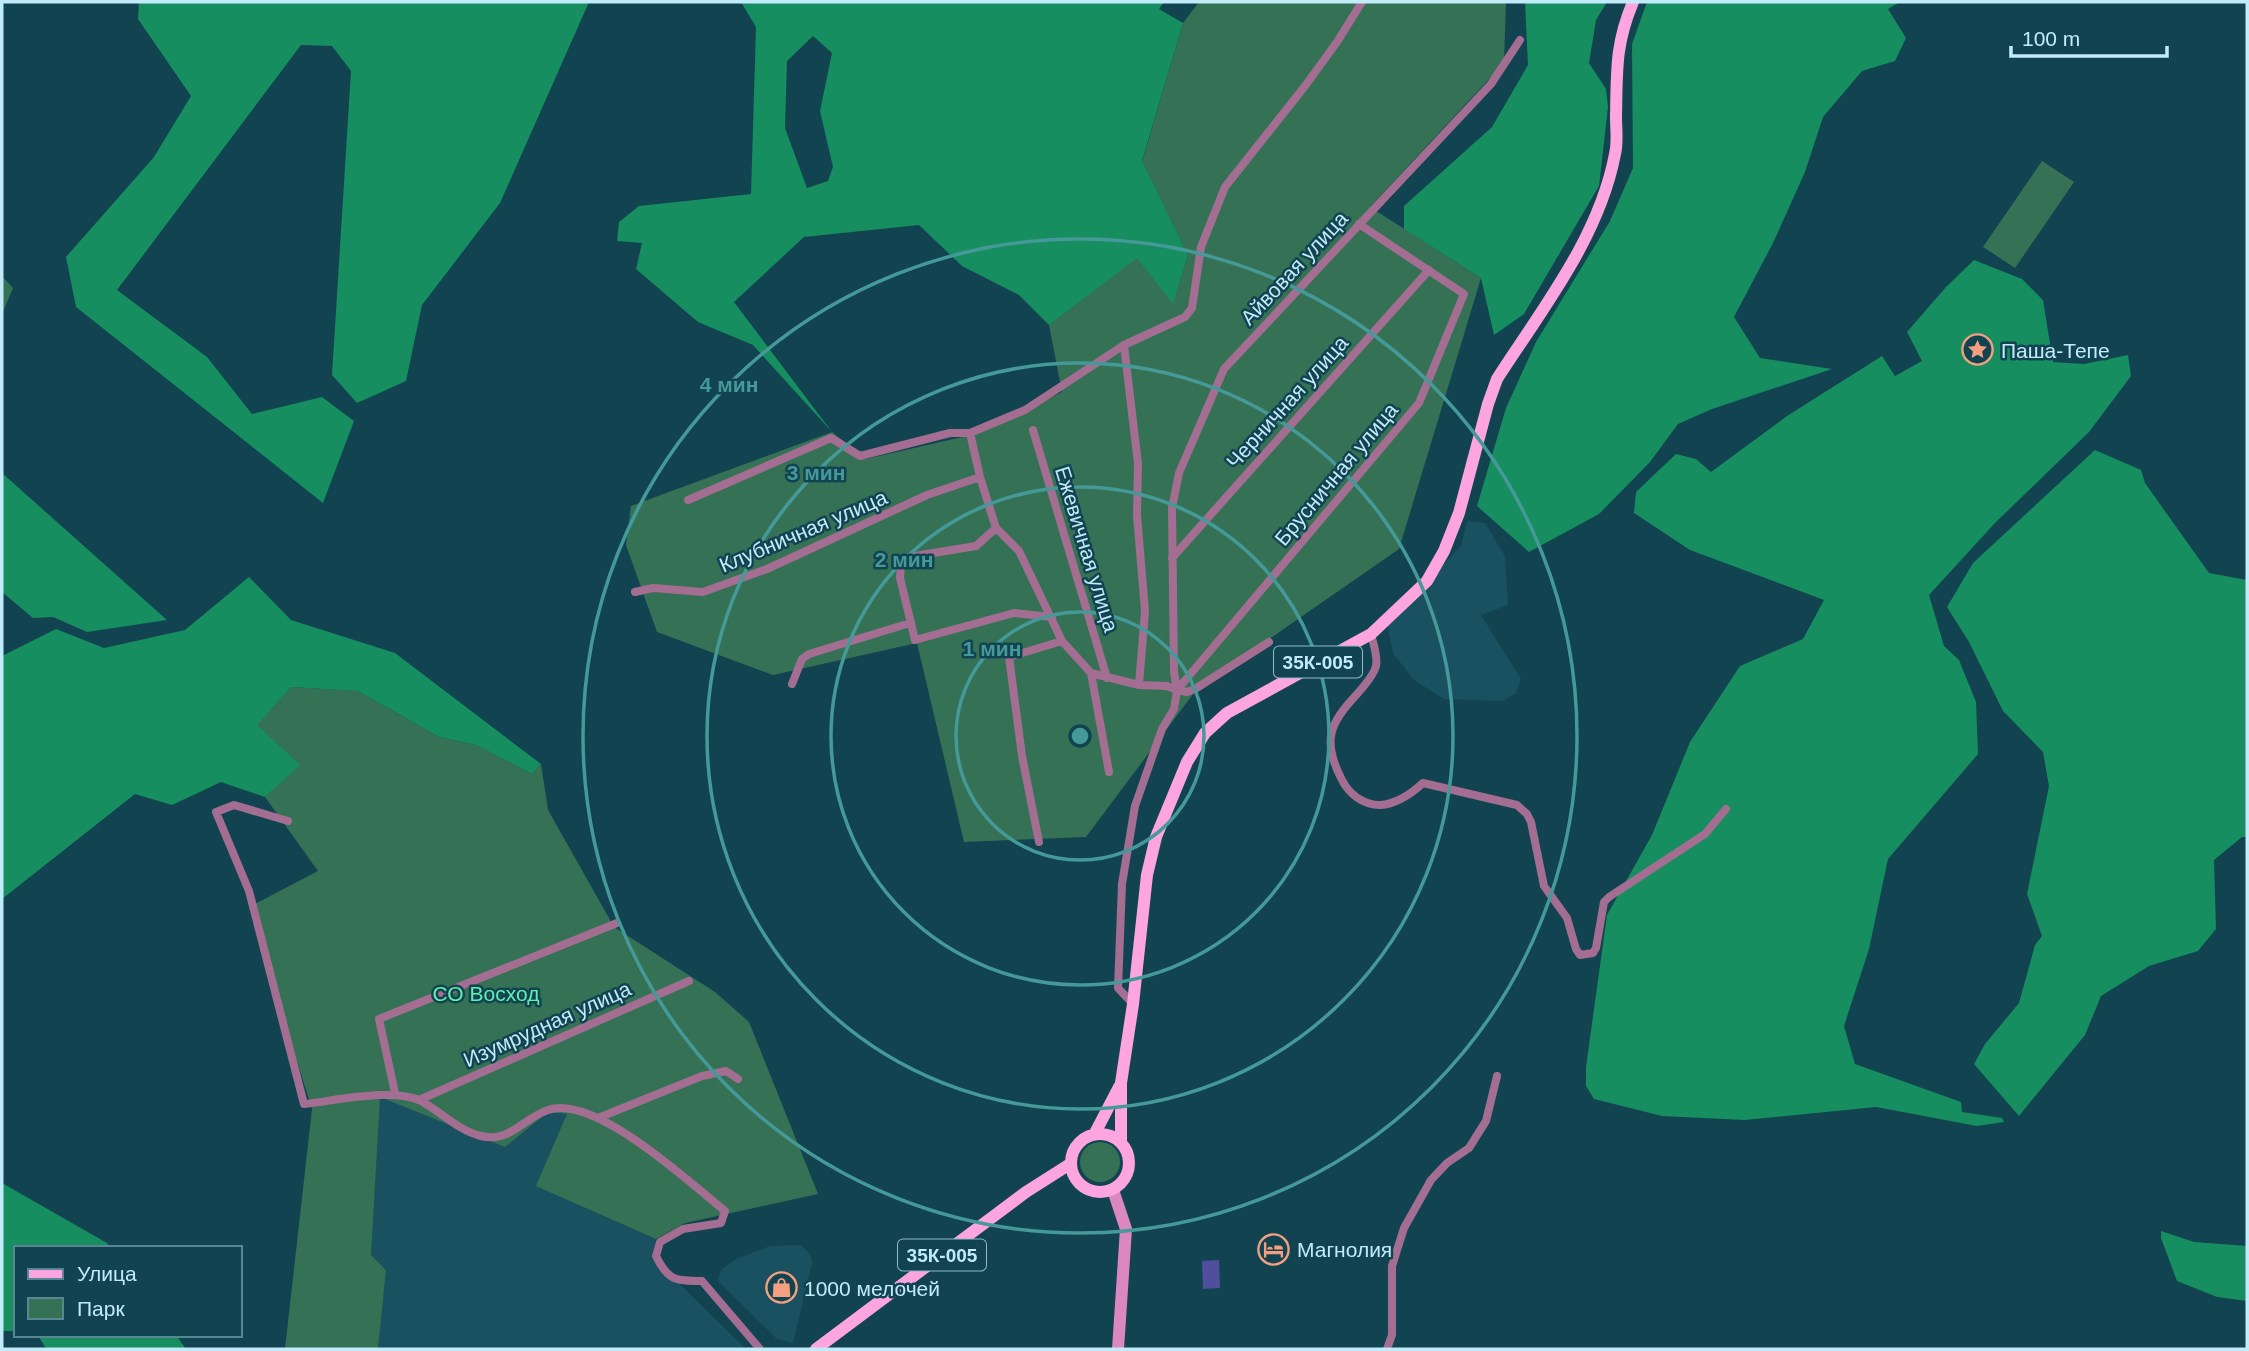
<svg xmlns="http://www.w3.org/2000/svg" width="2249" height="1351" viewBox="0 0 2249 1351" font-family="Arial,sans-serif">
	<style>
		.built { fill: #195160 }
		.green { fill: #357255 }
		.forest { fill: #168e60; fill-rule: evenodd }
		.water { fill: #504f9d }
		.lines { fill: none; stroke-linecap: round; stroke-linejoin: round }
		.minor { stroke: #a36e91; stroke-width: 8 }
		.secondary { stroke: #dc88c0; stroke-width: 12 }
		.primary { stroke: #fca5de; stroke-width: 12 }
		.ring { fill: none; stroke: #459998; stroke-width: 3.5 }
		.labels { text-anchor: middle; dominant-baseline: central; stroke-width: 5; stroke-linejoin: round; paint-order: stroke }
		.shield { fill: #124351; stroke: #8db9c7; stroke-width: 2 }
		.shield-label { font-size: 19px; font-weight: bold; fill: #c2ebfa }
		.street-label { font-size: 21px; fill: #c2ebfa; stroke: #124351 }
		.poi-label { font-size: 21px; fill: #c2ebfa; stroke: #124351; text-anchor: start }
		.park-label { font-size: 21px; fill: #63eeaf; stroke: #124351 }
		.centre { fill: #459998; stroke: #124351; stroke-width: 3.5 }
		.ring-label { font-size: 21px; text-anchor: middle; font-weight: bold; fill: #459998; stroke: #124351; stroke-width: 5; stroke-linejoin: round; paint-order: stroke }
	</style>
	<rect width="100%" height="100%" fill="#124351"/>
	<path class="built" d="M 1467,521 L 1485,523 L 1505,556 L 1508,605 L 1481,615 L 1521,679 L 1515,694 L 1502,701 L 1444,699 L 1414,680 L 1393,653 L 1387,623 L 1461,546 Z
		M 379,1097 L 568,1114 L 537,1186 L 656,1239 L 652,1257 L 746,1349 L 378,1349 L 386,1270 L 371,1255 Z
		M 801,1245 L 810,1254 L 812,1263 L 793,1343 L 777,1339 L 717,1280 L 722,1269 L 736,1259 L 770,1246 Z"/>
	<path class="green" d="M 1199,2 L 1506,2 L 1504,63 L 1370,207 L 1481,278 L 1399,549 L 1196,690 L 1086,837 L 964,842 L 917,643 L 773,675 L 657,632 L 626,545 L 631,506 L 832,432 L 866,459 L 980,433 L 1062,392 L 1049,325 L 1137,257 L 1173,303 L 1188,255 L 1142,162 L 1183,23 Z
		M 2042,161 L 2074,182 L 2015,268 L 1983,247 Z
		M 2,276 L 13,288 L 2,314 Z
		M 291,687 L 358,691 L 439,737 L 476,745 L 532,774 L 541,764 L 548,810 L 614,927 L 715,992 L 749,1022 L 818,1194 L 685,1223 L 656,1239 L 536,1186 L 567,1114 L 548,1112 L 505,1147 L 380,1097 L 371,1255 L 386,1270 L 378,1349 L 285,1349 L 312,1109 L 249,907 L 318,871 L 265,797 L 299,765 L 256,725 Z
		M1080 1162a20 20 0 1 1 40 0a20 20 0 1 1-40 0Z"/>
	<path class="forest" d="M 139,2 L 589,2 L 500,203 L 422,305 L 406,381 L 357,403 L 332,375 L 351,71 L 332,46 L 301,45 L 117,290 L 207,357 L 252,414 L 322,397 L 354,421 L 323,503 L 76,307 L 66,257 L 154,157 L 191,96 L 138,19 Z
		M 741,2 L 1164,2 L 1159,9 L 1183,23 L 1142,161 L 1188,255 L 1173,304 L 1137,258 L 1049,325 L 1019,295 L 962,266 L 919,225 L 804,237 L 734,302 L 832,432 L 753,345 L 698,322 L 636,269 L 642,243 L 617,241 L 619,222 L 639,206 L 751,194 L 756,27 ZM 813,36 L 832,53 L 820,111 L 833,167 L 828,181 L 807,188 L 785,128 L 787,61 Z
		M 1525,2 L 1607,2 L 1596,20 L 1589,63 L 1606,89 L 1608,107 L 1599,186 L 1524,314 L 1494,335 L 1481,278 L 1404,229 L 1404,206 L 1492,127 L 1528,65 Z
		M 1647,2 L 1900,2 L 1888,9 L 1906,38 L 1895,61 L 1862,71 L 1823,117 L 1805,172 L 1773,243 L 1734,317 L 1760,358 L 1832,369 L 1712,409 L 1678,424 L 1650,462 L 1599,514 L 1529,552 L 1477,506 L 1506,408 L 1536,342 L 1610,221 L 1633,168 L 1632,44 Z
		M 1974,260 L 2022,279 L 2043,300 L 2053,362 L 2084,364 L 2128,355 L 2131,376 L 2089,432 L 1995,523 L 1929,595 L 1944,646 L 1959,660 L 1976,702 L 1978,754 L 1888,859 L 1869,949 L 1844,1026 L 1855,1064 L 1961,1102 L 1962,1112 L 2002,1118 L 2004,1122 L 1977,1126 L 1876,1107 L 1745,1120 L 1662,1116 L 1594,1099 L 1586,1086 L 1586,1067 L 1607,915 L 1652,835 L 1690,742 L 1740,666 L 1803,639 L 1824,600 L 1690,550 L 1634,513 L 1636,492 L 1676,454 L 1696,459 L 1711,472 L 1787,416 L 1882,356 L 1895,376 L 1922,361 L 1907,332 L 1946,287 Z
		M 2095,450 L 2141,470 L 2145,483 L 2209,573 L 2247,580 L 2247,837 L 2242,837 L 2214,860 L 2216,929 L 2198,951 L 2149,966 L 2101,996 L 2085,1035 L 2019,1116 L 1974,1064 L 1985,1044 L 2019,1003 L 2035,945 L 2042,936 L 2027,894 L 2049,786 L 2043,752 L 2003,711 L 1969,642 L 1947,607 L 1973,563 Z
		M 2,473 L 167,620 L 87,632 L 53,617 L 33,618 L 2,592 Z
		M 249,577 L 291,620 L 395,653 L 541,764 L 532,774 L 476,745 L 439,737 L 358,691 L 291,687 L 257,725 L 300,765 L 265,797 L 221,782 L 172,805 L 135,794 L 2,899 L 2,656 L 56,629 L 104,648 L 185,630 Z
		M 2,1183 L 107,1243 L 111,1248 L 16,1248 L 16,1331 L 2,1331 Z
		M 2161,1231 L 2194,1242 L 2247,1246 L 2247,1301 L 2217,1297 L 2177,1281 L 2161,1238 Z
		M 38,1335 L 176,1335 L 186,1349 L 46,1349 Z"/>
	<path class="water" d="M 1219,1260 L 1220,1288 L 1203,1289 L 1202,1261 Z"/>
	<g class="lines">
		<path class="minor" d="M 1033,430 L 1107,678
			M 970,433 L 980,477 L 996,528 L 1019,551 L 1062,641 L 1091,673 L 1139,685
			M 688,500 L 831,438 L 860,456 L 950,433 L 970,433 L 1025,410 L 1124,345
			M 996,528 L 976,546 L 909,557 L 901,564 L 900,578 L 915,640 L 1014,613 L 1052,617
			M 1172,558 L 1429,270
			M 635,592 L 653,588 L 703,592 L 767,569 L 927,495 L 980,477
			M 1371,634 C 1373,643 1378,656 1376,666 C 1374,675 1364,686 1358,693 C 1330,723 1321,740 1342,780 C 1349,794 1363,805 1380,805 C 1397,804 1411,794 1423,783 L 1517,805 L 1527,814 L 1531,822 L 1544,886 L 1567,918 L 1576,949 L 1580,955 L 1593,953 L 1596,948 L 1604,902 L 1609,897 L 1705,834 L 1726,809
			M 1091,673 L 1109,772
			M 792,684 L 802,659 L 809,654 L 910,623
			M 1177,690 L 1174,672 L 1172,508 L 1179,473 L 1224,369 L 1491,84 L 1520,40
			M 1177,690 L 1419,403 L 1464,294 L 1359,224
			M 1177,690 L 1187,692 L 1195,689 L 1269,642
			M 288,821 L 234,805 L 216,812 L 249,891 L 304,1104 C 334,1101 395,1087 421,1101 C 441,1112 457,1130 481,1136 C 510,1143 522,1119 548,1110 C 595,1094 690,1183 725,1211 L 721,1223 L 683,1229 L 660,1242 L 656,1256 C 668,1281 676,1281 702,1281 L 760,1349
			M 1039,842 L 1022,756 L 1009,657 L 1062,641
			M 1133,1004 L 1118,988 L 1122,884 L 1135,806 L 1162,729 L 1174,709 L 1177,690 L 1167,686 L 1139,685 L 1145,611 L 1137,515 L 1138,464 L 1124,345 L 1185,317 L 1192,308 L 1201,247 L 1225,187 L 1305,86 L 1337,42 L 1362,2
			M 395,1093 L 379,1019 L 617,923
			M 419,1100 L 689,981
			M 598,1118 L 702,1076 L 726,1071 L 738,1079
			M 1387,1349 L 1392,1335 L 1392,1266 L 1404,1228 L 1431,1180 L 1447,1163 L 1469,1148 L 1486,1121 L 1497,1076"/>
		<path class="secondary" d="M 1113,1190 L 1126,1229 L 1118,1349"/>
		<path class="primary" d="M 1095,1133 L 1119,1087
			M1071 1163a29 29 0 1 1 58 0a29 29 0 1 1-58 0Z
			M 1121,1141 L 1121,1083 L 1133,1004 L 1147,875 L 1156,837 L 1187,762 L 1205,733 L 1227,713 L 1371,634 L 1427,581 L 1444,551 L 1459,513 L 1488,404 L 1497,379 C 1542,309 1599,238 1615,154 C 1618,142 1616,129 1616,117 C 1617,71 1615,45 1633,2
			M 816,1349 L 1026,1192 L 1070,1164"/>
	</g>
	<g class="ring">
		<circle cx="1080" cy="736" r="124"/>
		<circle cx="1080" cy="736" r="249"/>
		<circle cx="1080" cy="736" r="373"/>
		<circle cx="1080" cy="736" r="497"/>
	</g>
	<defs>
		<symbol id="sight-ring" viewBox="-11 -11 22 22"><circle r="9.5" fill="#124351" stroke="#f3a081" stroke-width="1.5"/><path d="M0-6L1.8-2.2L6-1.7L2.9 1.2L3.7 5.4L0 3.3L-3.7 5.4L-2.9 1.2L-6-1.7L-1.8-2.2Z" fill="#f3a081"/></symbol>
		<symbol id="hotel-ring" viewBox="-11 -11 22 22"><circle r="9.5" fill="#124351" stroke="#f3a081" stroke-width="1.5"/><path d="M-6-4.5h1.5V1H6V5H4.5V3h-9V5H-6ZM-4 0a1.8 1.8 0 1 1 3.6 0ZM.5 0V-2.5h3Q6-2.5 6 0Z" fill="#f3a081"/></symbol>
		<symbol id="shop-ring" viewBox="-11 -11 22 22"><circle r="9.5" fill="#124351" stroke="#f3a081" stroke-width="1.5"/><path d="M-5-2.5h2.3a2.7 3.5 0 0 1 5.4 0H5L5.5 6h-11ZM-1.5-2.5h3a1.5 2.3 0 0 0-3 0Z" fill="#f3a081"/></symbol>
	</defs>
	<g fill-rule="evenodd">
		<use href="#sight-ring" x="1960" y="332" width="35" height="35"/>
		<use href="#hotel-ring" x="1256" y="1232" width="35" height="35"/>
		<use href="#shop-ring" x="764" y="1270" width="35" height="35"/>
	</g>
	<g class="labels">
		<g class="shield">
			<rect x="1274" y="646.5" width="88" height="31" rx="5"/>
			<rect x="898" y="1239.5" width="88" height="31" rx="5"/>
		</g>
		<g class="shield-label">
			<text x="1318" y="662">35К-005</text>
			<text x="942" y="1255">35К-005</text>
		</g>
		<g class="street-label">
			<text transform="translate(1294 268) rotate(-47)">Айвовая улица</text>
			<text transform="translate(1287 402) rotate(-48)">Черничная улица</text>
			<text transform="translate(1336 474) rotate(-50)">Брусничная улица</text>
			<text transform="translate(803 531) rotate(-23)">Клубничная улица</text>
			<text transform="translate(1087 549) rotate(73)">Ежевичная улица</text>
			<text transform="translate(547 1024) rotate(-24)">Изумрудная улица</text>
		</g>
		<g class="poi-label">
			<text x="2001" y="350">Паша-Тепе</text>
			<text x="1297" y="1249">Магнолия</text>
			<text x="804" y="1288">1000 мелочей</text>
		</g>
		<g class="park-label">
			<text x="486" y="993">СО Восход</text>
		</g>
	</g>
	<circle cx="1080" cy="736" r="10" class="centre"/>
	<g class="ring-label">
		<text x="729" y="392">4 мин</text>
		<text x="816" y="480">3 мин</text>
		<text x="904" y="567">2 мин</text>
		<text x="992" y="656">1 мин</text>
	</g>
	<rect width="2249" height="1351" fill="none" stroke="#c2ebfa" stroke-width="7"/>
	<rect x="14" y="1246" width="228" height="91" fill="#124351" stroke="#588695" stroke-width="2"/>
	<rect x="28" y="1269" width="35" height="10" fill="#fca5de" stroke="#588695" stroke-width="2"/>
	<text x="77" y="1281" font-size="21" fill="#c2ebfa">Улица</text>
	<rect x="28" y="1298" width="35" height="21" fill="#357255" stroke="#588695" stroke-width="2"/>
	<text x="77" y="1316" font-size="21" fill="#c2ebfa">Парк</text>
	<path d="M2011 46v10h156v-10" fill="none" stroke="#c2ebfa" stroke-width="3.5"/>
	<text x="2022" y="46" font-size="21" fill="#c2ebfa" stroke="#124351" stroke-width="5" paint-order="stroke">100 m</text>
</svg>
